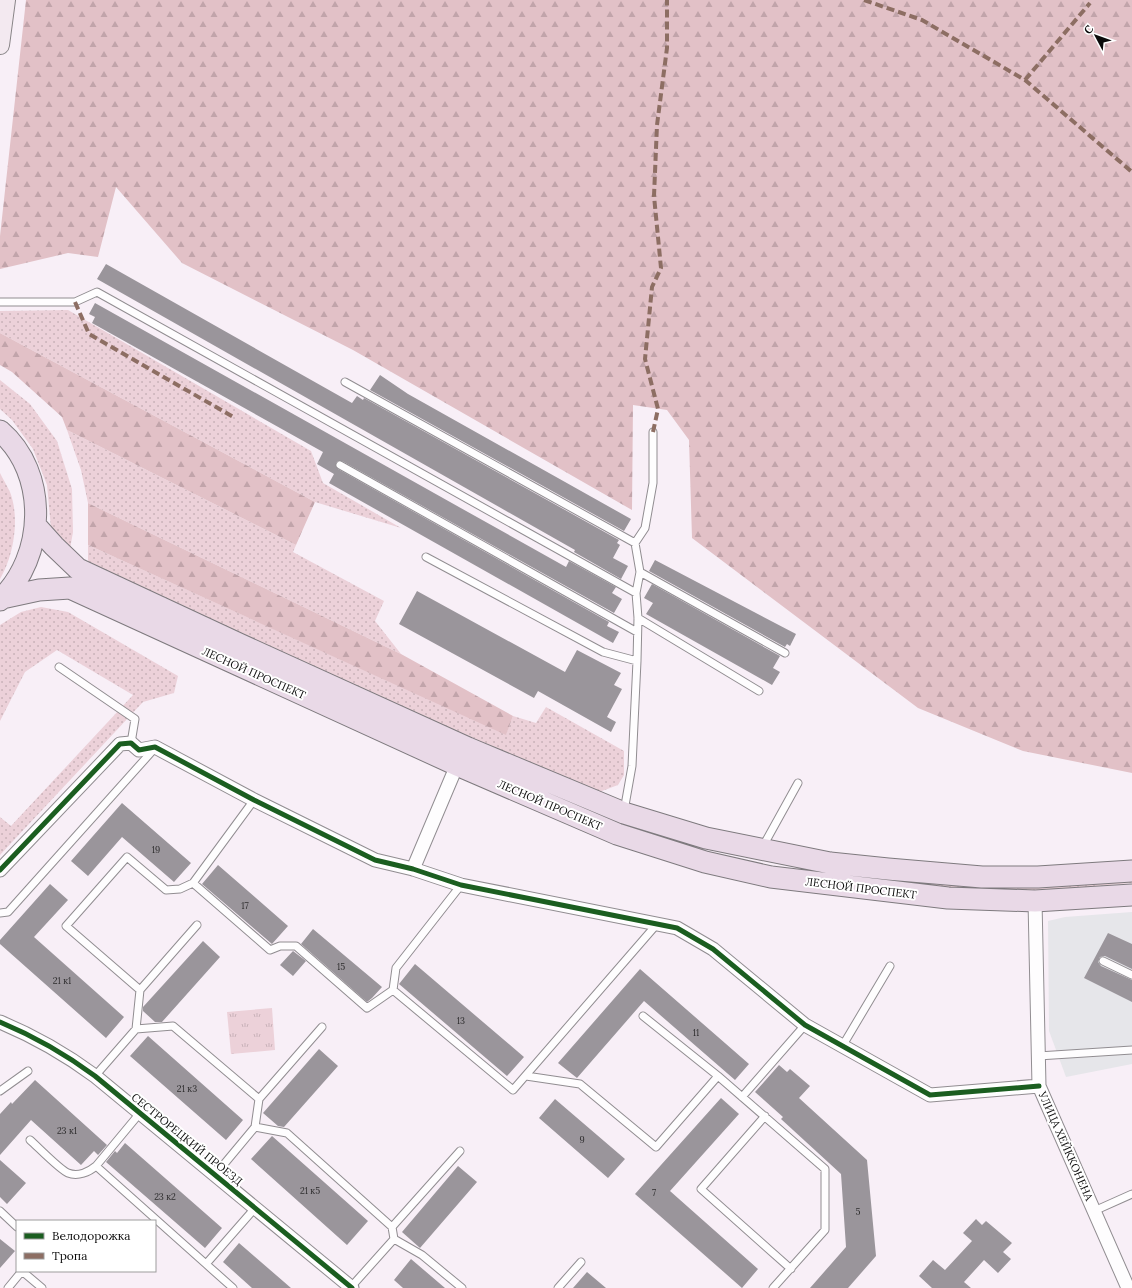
<svg xmlns="http://www.w3.org/2000/svg" width="1132" height="1288" viewBox="0 0 1132 1288" font-family="Lora,serif">
	<style>
		.industrial { fill: #e6e6ea }
		.grass { fill: url(#grass-dots) }
		.forest { fill: url(#forest-firs) }
		.park { fill: url(#park-tufts) }
		.building { fill: #9a959b }
		.lines { fill: none; stroke-linecap: round; stroke-linejoin: round }
		.service-casing { stroke: #918d91; stroke-width: 9 }
		.minor-casing { stroke: #918d91; stroke-width: 15 }
		.secondary-casing { stroke: #888487; stroke-width: 20 }
		.primary-casing { stroke: #7e7a7e; stroke-width: 23 }
		.service { stroke: #fefdfe; stroke-width: 7 }
		.minor { stroke: #fefdfe; stroke-width: 13 }
		.secondary { stroke: #f3e9f0; stroke-width: 18 }
		.primary { stroke: #e9d9e7; stroke-width: 21 }
		.quiet { stroke: #8d6e63; stroke-width: 4; stroke-dasharray: 8 4; stroke-linecap: butt }
		.cycleway-casing { stroke: #fff; stroke-width: 8 }
		.cycleway { stroke: #1b5e20; stroke-width: 5 }
		.labels { text-anchor: middle; dominant-baseline: central; stroke-width: 4; stroke-linejoin: round; paint-order: stroke }
		.number-label { font-size: 9px; fill: #2e2d2e }
		.street-label { font-size: 11px; fill: #0a0a0a; stroke: #fff }
	</style>
	<defs>
		<pattern id="grass-dots" width="8" height="8" patternUnits="userSpaceOnUse"><rect width="8" height="8" fill="#ecd1d9"/><path d="M2 2h.1M6 6h.1" fill="none" stroke="#c9b2b9" stroke-width="1.8" stroke-linecap="round"/></pattern>
		<pattern id="forest-firs" width="22" height="20" patternUnits="userSpaceOnUse"><rect width="22" height="20" fill="#e2c1c7"/><path d="M5 1l3.5 6h-7zM16 11l3.5 6h-7z" fill="#c1a4aa"/></pattern>
		<pattern id="park-tufts" width="24" height="20" patternUnits="userSpaceOnUse"><rect width="24" height="20" fill="#ecd1d9"/><path d="M3 7l-1-3M5 7V3M7 7l1-3M15 17l-1-3M17 17v-4M19 17l1-3" fill="none" stroke="#c9b2b9"/></pattern>
	</defs>
	<rect width="100%" height="100%" fill="#f8eff7"/>
	<path class="industrial" d="M 1132,912 L 1132,1064 L 1066,1077 L 1049,1031 L 1048,921 L 1065,917 Z"/>
	<path class="grass" d="M 68,310 L 311,451 L 323,483 L 401,528 L 315,502 L 0,333 L 0,311 Z
		M 0,380 L 30,404 L 57,441 L 72,489 L 73,532 L 70,549 L 51,528 L 47,485 L 33,449 L 12,420 L 0,409 Z
		M 67,430 L 296,545 L 293,552 L 384,601 L 375,621 L 401,654 L 88,503 L 81,470 Z
		M 0,473 C 3,479 7,486 10,492 C 20,518 14,555 0,579 Z
		M 88,545 L 506,734 L 513,716 L 536,723 L 546,707 L 624,751 L 624,775 L 618,785 L 594,794 L 283,654 L 88,562 Z
		M 41,607 L 68,612 L 178,676 L 174,693 L 143,702 L 0,855 L 0,817 L 11,826 L 133,695 L 57,650 L 25,672 L 0,721 L 0,625 L 21,612 Z
		M 649,828 L 729,848 L 1132,878 L 1132,883 L 1036,891 L 982,890 L 864,879 L 729,854 L 647,832 Z"/>
	<path class="forest" d="M 26,0 L 1132,0 L 1132,773 L 1023,751 L 918,708 L 692,538 L 689,440 L 667,410 L 633,405 L 632,510 L 353,350 L 182,263 L 116,187 L 98,257 L 68,253 L 0,269 L 0,236 Z
		M 0,333 L 315,502 L 296,545 L 67,430 L 62,417 L 12,372 L 0,365 Z
		M 88,503 L 401,654 L 513,716 L 506,735 L 88,545 Z"/>
	<path class="park" d="M 272,1008 L 275,1050 L 231,1054 L 227,1012 Z"/>
	<path class="building" d="M 106,264 L 352,403 L 357,396 L 363,400 L 364,398 L 619,540 L 617,543 L 620,545 L 613,558 L 628,566 L 621,579 L 574,552 L 575,550 L 97,279 Z
		M 95,303 L 566,567 L 569,561 L 616,587 L 612,593 L 622,599 L 614,613 L 342,461 L 338,461 L 336,463 L 338,469 L 609,622 L 607,626 L 619,632 L 613,643 L 329,483 L 334,474 L 317,464 L 323,452 L 92,323 L 95,317 L 89,314 Z
		M 380,375 L 408,394 L 631,519 L 624,531 L 370,390 Z
		M 655,560 L 796,634 L 790,646 L 787,644 L 785,647 L 649,571 Z
		M 652,584 L 780,656 L 773,668 L 780,672 L 772,685 L 646,614 L 653,603 L 644,598 Z
		M 417,591 L 565,672 L 577,650 L 621,673 L 614,685 L 622,689 L 607,717 L 616,722 L 611,732 L 538,691 L 534,698 L 399,624 Z
		M 122,803 L 191,863 L 174,882 L 122,837 L 88,876 L 71,861 Z
		M 218,865 L 288,926 L 272,944 L 202,884 Z
		M 50,884 L 68,900 L 34,937 L 124,1017 L 106,1038 L 0,944 L 0,940 Z
		M 313,929 L 382,987 L 372,998 L 367,1002 L 301,944 Z
		M 1108,933 L 1132,944 L 1132,969 L 1105,956 L 1100,957 L 1098,962 L 1101,966 L 1132,980 L 1132,1002 L 1084,978 Z
		M 203,941 L 220,957 L 162,1022 L 155,1022 L 143,1011 L 143,1007 Z
		M 293,951 L 306,961 L 293,976 L 280,965 Z
		M 415,964 L 524,1057 L 507,1076 L 399,984 Z
		M 640,969 L 749,1064 L 735,1080 L 644,1001 L 577,1078 L 558,1063 Z
		M 148,1036 L 243,1120 L 226,1140 L 130,1056 Z
		M 319,1049 L 338,1066 L 284,1127 L 278,1126 L 263,1113 Z
		M 779,1065 L 787,1072 L 790,1069 L 810,1086 L 799,1098 L 867,1160 L 876,1256 L 848,1288 L 810,1288 L 846,1247 L 841,1174 L 781,1119 L 783,1117 L 755,1092 Z
		M 35,1080 L 107,1145 L 98,1155 L 94,1151 L 81,1165 L 31,1120 L 0,1155 L 0,1114 L 11,1102 L 12,1104 Z
		M 721,1098 L 739,1114 L 670,1191 L 758,1269 L 742,1288 L 635,1194 Z
		M 555,1099 L 625,1159 L 608,1178 L 539,1118 Z
		M 272,1136 L 368,1221 L 347,1245 L 251,1159 Z
		M 125,1143 L 222,1228 L 205,1248 L 106,1162 L 115,1151 L 117,1153 Z
		M 0,1160 L 26,1183 L 7,1204 L 0,1197 Z
		M 458,1166 L 477,1182 L 420,1248 L 402,1232 Z
		M 976,1219 L 982,1225 L 986,1221 L 1012,1243 L 1003,1252 L 1011,1259 L 998,1273 L 984,1260 L 964,1282 L 971,1288 L 932,1288 L 919,1276 L 933,1260 L 945,1270 L 972,1241 L 963,1233 Z
		M 0,1239 L 15,1251 L 0,1268 Z
		M 239,1243 L 291,1288 L 252,1288 L 223,1262 Z
		M 411,1259 L 445,1288 L 403,1288 L 394,1280 Z
		M 587,1272 L 606,1288 L 573,1288 Z"/>
	<g class="lines">
		<defs>
			<path id="service" d="M 0,302 L 75,302 L 97,292 L 636,593
				M 345,382 L 635,543
				M 340,465 L 637,632
				M 426,557 L 603,652 L 637,661
				M 640,572 L 785,653
				M 638,618 L 759,691
				M 59,667 L 135,719 L 131,743
				M 624,811 L 632,766 L 637,661 L 638,618 L 636,593 L 640,572 L 635,543 L 645,528 L 653,483 L 653,432
				M 762,848 L 798,783
				M 193,883 L 254,800
				M 461,885 L 396,968 L 393,990 L 513,1090 L 657,924
				M 0,913 L 8,912 L 155,748
				M 1103,961 L 1132,975
				M 140,990 L 197,925
				M 643,1016 L 718,1076 L 825,1169 L 825,1230 L 773,1288
				M 843,1045 L 890,966
				M 1038,1056 L 1132,1050
				M 95,1076 L 136,1029
				M 526,1076 L 580,1084 L 656,1147 L 718,1076
				M 0,1091 L 28,1071
				M 742,1097 L 805,1025
				M 259,1099 L 322,1027
				M 765,1116 L 701,1189 L 791,1269
				M 30,1140 C 38,1147 60,1170 68,1173 C 78,1177 89,1172 96,1166 L 206,1264 L 255,1208
				M 96,1166 L 140,1113
				M 215,1175 L 255,1127
				M 0,1211 L 17,1227
				M 1094,1211 L 1132,1194
				M 392,1227 L 287,1133 L 255,1127 L 259,1099 L 173,1026 L 136,1029 L 140,990 L 66,926 L 127,857 L 166,890 L 180,889 L 193,883 L 270,950 L 280,946 L 296,946 L 367,1008 L 393,990
				M 394,1239 L 422,1255 L 462,1288
				M 206,1264 L 233,1288
				M 351,1287 L 394,1239 L 392,1227 L 460,1151
				M 8,1288 L 22,1271 L 42,1288
				M 558,1288 L 581,1262"/>
			<path id="minor" d="M 413,869 L 457,765
				M 0,870 L 120,744 L 131,743 L 139,750 L 155,747 L 254,800 L 375,860 L 413,869 L 461,885 L 677,928 L 713,949 L 805,1025 L 930,1095 L 1039,1086
				M 1035,901 L 1039,1086 L 1128,1288
				M 0,1022 C 36,1037 64,1053 95,1076 L 352,1288"/>
			<path id="secondary" d="M 0,45 L 6,0"/>
			<path id="primary" d="M 0,431 C 49,473 46,557 0,600
				M 36,526 L 54,546 L 78,569 L 239,644 L 468,748 L 624,813 L 706,838 L 830,863 L 888,869 L 982,877 L 1038,877 L 1132,871
				M 2,598 L 39,590 L 70,588 L 457,765 L 617,834 L 705,862 L 771,877 L 948,898 L 1035,901 L 1132,895"/>
		</defs>
		<use href="#service" class="service-casing"/>
		<use href="#minor" class="minor-casing"/>
		<use href="#secondary" class="secondary-casing"/>
		<use href="#primary" class="primary-casing"/>
		<use href="#service" class="service"/>
		<use href="#minor" class="minor"/>
		<use href="#secondary" class="secondary"/>
		<use href="#primary" class="primary"/>
		<path class="quiet" d="M 864,0 L 922,20 L 1025,80 L 1132,172
			M 1025,80 L 1090,3
			M 75,302 L 89,334 L 235,418
			M 653,432 L 658,409 L 645,359 L 652,287 L 661,268 L 654,196 L 657,125 L 667,48 L 667,0"/>
		<defs>
			<path id="cycleway" d="M 0,870 L 120,744 L 131,743 L 139,750 L 155,747 L 254,800 L 375,860 L 413,869 L 461,885 L 677,928 L 713,949 L 805,1025 L 930,1095 L 1039,1086
				M 0,1022 C 36,1037 64,1053 95,1076 L 352,1288"/>
		</defs>
		<use href="#cycleway" class="cycleway-casing"/>
		<use href="#cycleway" class="cycleway"/>
	</g>
	<g class="labels">
		<g class="number-label">
			<text x="156" y="849">19</text>
			<text x="245" y="905">17</text>
			<text x="341" y="966">15</text>
			<text x="62" y="980">21 к1</text>
			<text x="461" y="1020">13</text>
			<text x="696" y="1032">11</text>
			<text x="187" y="1088">21 к3</text>
			<text x="67" y="1130">23 к1</text>
			<text x="582" y="1139">9</text>
			<text x="310" y="1190">21 к5</text>
			<text x="654" y="1192">7</text>
			<text x="165" y="1196">23 к2</text>
			<text x="858" y="1211">5</text>
		</g>
		<g class="street-label">
			<text transform="translate(254 673) rotate(24)">ЛЕСНОЙ ПРОСПЕКТ</text>
			<text transform="translate(550 805) rotate(23)">ЛЕСНОЙ ПРОСПЕКТ</text>
			<text transform="translate(861 888) rotate(7)">ЛЕСНОЙ ПРОСПЕКТ</text>
			<text transform="translate(187 1139) rotate(39)">СЕСТРОРЕЦКИЙ ПРОЕЗД</text>
			<text transform="translate(1066 1146) rotate(66)">УЛИЦА ХЕЙККОНЕНА</text>
		</g>
	</g>
	<rect x="16" y="1220" width="140" height="52" fill="#ffffff" stroke="#9d9d9d"/>
	<rect x="24" y="1233" width="20" height="6" fill="#1b5e20" stroke="#9d9d9d"/>
	<text x="52" y="1240" font-size="12" fill="#0a0a0a">Велодорожка</text>
	<rect x="24" y="1253" width="20" height="6" fill="#8d6e63" stroke="#9d9d9d"/>
	<text x="52" y="1260" font-size="12" fill="#0a0a0a">Тропа</text>
	<g transform="translate(1096 36) rotate(311)" stroke="#ffffff" stroke-width="3" paint-order="stroke">
	<path d="M0-3L7 15L0 10L-7 15Z" fill="#0a0a0a"/>
	<text y="-6" font-size="11" font-weight="bold" text-anchor="middle" fill="#0a0a0a">С</text>
	</g>
</svg>
